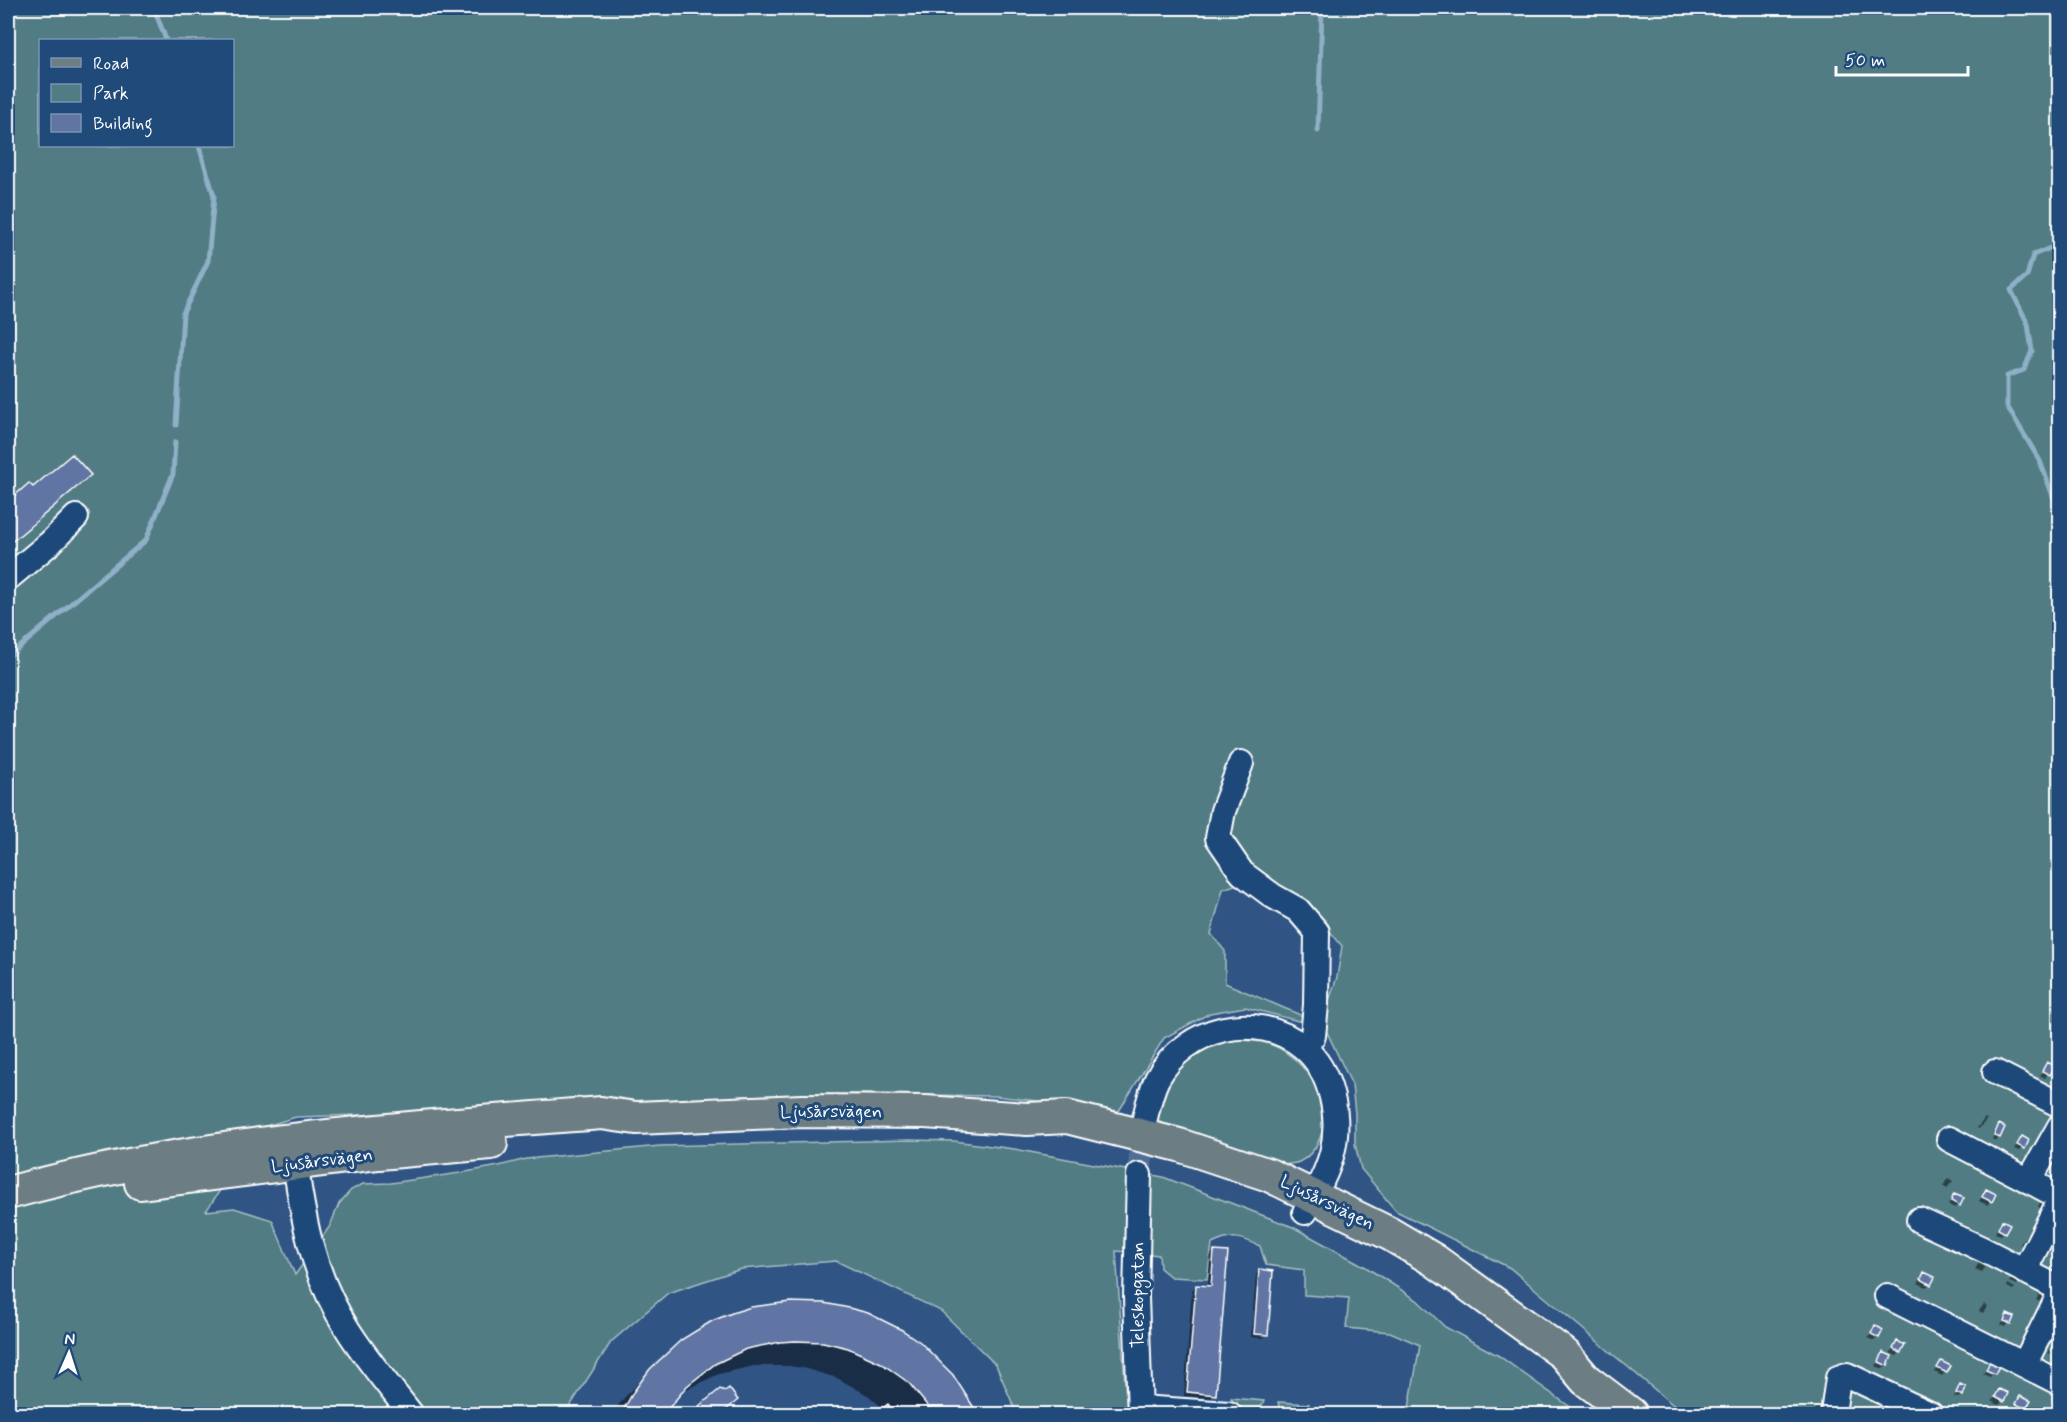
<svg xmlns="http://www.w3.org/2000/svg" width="2067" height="1422" viewBox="0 0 2067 1422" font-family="Mynerve,sans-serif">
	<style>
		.green { fill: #517c84; stroke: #a8bec2; stroke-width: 1.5; fill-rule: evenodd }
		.shadow { fill: #0007 }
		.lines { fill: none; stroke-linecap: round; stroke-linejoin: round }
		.stream { stroke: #8fb0c6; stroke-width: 5 }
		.building { fill: #6075a3; stroke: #fff; stroke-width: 1.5 }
		.minor-tunnel { stroke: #4f6e97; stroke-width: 24; stroke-dasharray: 24 12; stroke-linecap: butt }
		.minor-casing { stroke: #fff; stroke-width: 28 }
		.major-casing { stroke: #fff; stroke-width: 36 }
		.minor { stroke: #1f4a7a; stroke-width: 24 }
		.major { stroke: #6c7e84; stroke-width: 32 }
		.labels { text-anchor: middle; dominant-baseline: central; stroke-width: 6; stroke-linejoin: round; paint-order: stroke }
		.street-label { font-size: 18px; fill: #fff; stroke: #1f4a7a }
	</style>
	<rect width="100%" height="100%" fill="#305585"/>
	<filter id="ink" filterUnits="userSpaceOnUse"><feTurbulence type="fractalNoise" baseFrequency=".0167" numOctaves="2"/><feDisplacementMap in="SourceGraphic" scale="12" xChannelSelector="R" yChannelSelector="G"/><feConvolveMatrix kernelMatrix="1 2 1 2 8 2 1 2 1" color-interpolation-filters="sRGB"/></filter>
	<g filter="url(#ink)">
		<path class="green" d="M 8,8 L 2059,8 L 2059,1414 L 1684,1414 L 1510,1268 L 1396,1211 L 1361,1169 L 1355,1144 L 1355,1114 L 1352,1085 L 1325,1028 L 1245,1007 L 1210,1013 L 1164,1038 L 1119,1111 L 996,1096 L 854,1094 L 743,1096 L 666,1105 L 296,1117 L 263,1127 L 206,1211 L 234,1208 L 272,1220 L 295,1275 L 330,1226 L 339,1204 L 351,1190 L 363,1184 L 391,1183 L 460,1173 L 499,1166 L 526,1159 L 660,1146 L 910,1140 L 954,1141 L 1014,1149 L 1163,1177 L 1293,1227 L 1364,1266 L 1417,1300 L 1445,1327 L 1499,1356 L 1580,1414 L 1408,1414 L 1420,1345 L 1390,1332 L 1346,1328 L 1349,1298 L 1304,1295 L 1304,1270 L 1266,1265 L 1260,1246 C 1240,1237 1233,1234 1212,1244 L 1207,1279 L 1171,1277 L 1160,1268 L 1159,1255 L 1116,1251 L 1127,1414 L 1017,1414 L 996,1365 L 941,1311 L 836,1261 L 741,1269 L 668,1293 L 611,1342 L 565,1414 L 8,1414 ZM 40,40 L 232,40 L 232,146 L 40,146 ZM 1243,882 L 1316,914 L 1342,946 L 1337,977 L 1327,1007 L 1305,1017 L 1225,983 L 1225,951 L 1211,934 L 1223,889 Z
			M 1227,1040 C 1247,1040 1267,1040 1284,1051 C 1296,1059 1308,1072 1316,1085 C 1330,1109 1326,1148 1299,1162 C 1294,1164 1287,1164 1281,1165 L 1156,1125 C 1166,1077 1179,1058 1227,1040 Z
			M 1231,1398 L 1264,1401 C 1260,1414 1249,1411 1238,1410 L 1231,1403 Z
			M 1278,1402 L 1309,1404 L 1303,1414 L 1286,1414 L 1280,1410 Z"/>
		<path class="shadow" d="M 85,478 L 9,544 L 8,542 L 8,493 L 12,499 L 33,489 Z
			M 2047,1064 L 2053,1067 L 2045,1078 L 2040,1075 Z
			M 2055,1082 L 2057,1082 L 2057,1087 L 2051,1091 L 2051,1085 Z
			M 1985,1118 L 1987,1119 L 1979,1129 L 1977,1128 Z
			M 1999,1126 L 1999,1137 L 1996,1141 L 1992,1139 Z
			M 2022,1137 L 2023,1148 L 2020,1151 L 2014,1149 Z
			M 2060,1162 L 2060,1173 L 2054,1170 Z
			M 1948,1178 L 1953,1181 L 1947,1188 L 1943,1186 Z
			M 1986,1191 L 1991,1201 L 1987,1205 L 1979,1201 Z
			M 1955,1196 L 1959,1205 L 1955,1208 L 1948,1205 Z
			M 2041,1200 L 2051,1200 L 2044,1210 L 2038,1207 Z
			M 2002,1221 L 2004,1232 L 2001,1235 L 1995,1233 Z
			M 2027,1234 L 2033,1236 L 2026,1247 L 2020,1244 Z
			M 1214,1252 L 1215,1394 L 1211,1398 L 1184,1396 L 1192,1290 L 1196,1286 L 1208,1287 L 1210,1256 Z
			M 1982,1258 L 1989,1262 L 1982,1272 L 1975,1269 Z
			M 1259,1271 L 1267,1335 L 1263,1338 L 1251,1337 L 1256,1275 Z
			M 1925,1274 L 1930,1284 L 1926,1287 L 1918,1283 Z
			M 2014,1275 L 2020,1278 L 2017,1285 L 2009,1282 Z
			M 2008,1284 L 2015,1288 L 2013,1290 L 2007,1287 Z
			M 2043,1289 L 2051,1293 L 2044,1304 L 2036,1300 Z
			M 790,1303 L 973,1407 L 976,1414 L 876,1414 L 884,1409 L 869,1396 L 837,1378 L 803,1368 L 789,1366 L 754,1366 L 719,1374 L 687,1389 L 674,1400 L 662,1414 L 611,1414 L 625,1397 L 651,1370 Z
			M 1984,1304 L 1988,1306 L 1983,1313 L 1979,1311 Z
			M 2007,1316 L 2012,1318 L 2006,1327 L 2001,1325 Z
			M 1875,1327 L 1878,1337 L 1874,1341 L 1868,1338 Z
			M 2055,1341 L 2060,1343 L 2060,1346 L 2053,1355 L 2048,1353 Z
			M 1898,1343 L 1900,1352 L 1897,1356 L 1890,1353 Z
			M 1883,1354 L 1887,1365 L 1883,1369 L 1876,1366 Z
			M 1991,1361 L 1994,1373 L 1990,1377 L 1983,1374 Z
			M 1938,1367 L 1949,1367 L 1942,1376 L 1935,1372 Z
			M 1960,1386 L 1962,1395 L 1958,1398 L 1954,1397 Z
			M 720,1390 L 728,1408 L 720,1414 L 693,1414 Z
			M 1999,1391 L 2003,1401 L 1999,1405 L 1992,1401 Z
			M 2058,1393 L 2060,1394 L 2060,1402 L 2055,1408 L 2050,1406 Z
			M 2021,1398 L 2025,1409 L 2022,1412 L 2013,1408 Z
			M 1829,1405 L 1829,1414 L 1815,1414 L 1815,1409 L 1819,1406 Z"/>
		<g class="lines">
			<path class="stream" d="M 154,8 L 166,40
				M 1318,131 L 1322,8
				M 2060,244 L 2033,255 L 2027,276 L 2011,290 L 2028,324 L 2032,351 L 2024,370 L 2007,376 L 2007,406 L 2040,461 L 2060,515
				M 176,425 L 183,313 L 208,261 L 214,196 L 199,146
				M 8,657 L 146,540 L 173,474 L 175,442"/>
		</g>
		<path class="building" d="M 72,454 L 91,475 L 13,541 L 8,534 L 8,491 L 13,497 L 29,483 L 33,487 Z
			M 2047,1062 L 2055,1066 L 2050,1075 L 2042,1071 Z
			M 1999,1124 L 2005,1127 L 2000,1138 L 1994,1135 Z
			M 2022,1136 L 2029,1140 L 2025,1149 L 2017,1145 Z
			M 1986,1189 L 1996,1194 L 1992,1202 L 1982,1197 Z
			M 1954,1194 L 1964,1198 L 1960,1206 L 1951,1201 Z
			M 2002,1220 L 2010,1224 L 2005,1233 L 1998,1229 Z
			M 1214,1251 L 1228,1252 L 1216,1395 L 1187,1392 L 1196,1285 L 1211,1286 Z
			M 1259,1269 L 1273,1271 L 1268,1335 L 1254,1334 Z
			M 1924,1272 L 1935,1277 L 1931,1285 L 1921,1279 Z
			M 790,1302 L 824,1303 L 849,1308 L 868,1313 L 902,1330 L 920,1342 L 953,1375 L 978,1414 L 934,1414 L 909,1383 L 881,1363 L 848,1348 L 823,1342 L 795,1341 L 780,1342 L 746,1349 L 715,1364 L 687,1386 L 664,1414 L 621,1414 L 634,1391 L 650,1369 L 681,1340 L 712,1321 L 732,1313 L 751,1307 Z
			M 2007,1314 L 2014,1317 L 2011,1324 L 2004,1321 Z
			M 1875,1325 L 1883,1330 L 1879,1338 L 1871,1334 Z
			M 2055,1340 L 2060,1342 L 2058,1352 L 2051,1349 Z
			M 1897,1341 L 1905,1345 L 1901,1353 L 1893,1349 Z
			M 1883,1352 L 1892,1356 L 1888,1366 L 1879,1362 Z
			M 1991,1359 L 2000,1364 L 1995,1374 L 1986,1370 Z
			M 1941,1361 L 1951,1366 L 1947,1373 L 1937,1368 Z
			M 1960,1384 L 1966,1387 L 1963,1396 L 1956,1393 Z
			M 729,1388 L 738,1400 L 721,1414 L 706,1414 L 699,1406 L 720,1389 L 725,1391 Z
			M 1999,1389 L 2008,1393 L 2004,1402 L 1995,1397 Z
			M 2020,1396 L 2031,1401 L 2026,1409 L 2016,1404 Z
			M 888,1404 L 891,1408 L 897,1406 L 902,1414 L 877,1414 L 876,1413 Z"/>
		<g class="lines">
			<path class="minor-tunnel" d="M 1139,1175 L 1145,1120"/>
			<defs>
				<path id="minor" d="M 8,578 L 50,543 L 76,517
					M 1241,763 L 1223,811 L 1218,838 L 1242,873 L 1273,896 L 1298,910 L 1317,932 L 1316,1005 L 1313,1036 L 1303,1047
					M 1995,1072 L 2060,1105
					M 1145,1118 C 1148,1105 1151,1091 1157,1079 C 1185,1027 1257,1009 1303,1047 C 1332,1071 1341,1119 1332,1153 C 1327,1173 1315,1194 1305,1212
					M 1949,1139 L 2060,1197
					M 293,1148 C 302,1214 311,1273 348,1330 C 367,1360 390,1387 411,1414
					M 1139,1175 L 1136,1297 L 1140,1414
					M 2029,1181 L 2060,1126
					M 1919,1220 L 1982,1249 L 2060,1289
					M 2024,1271 L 2060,1200
					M 1887,1296 L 2060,1383
					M 2024,1365 L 2060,1293
					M 1140,1408 L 1229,1414
					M 1833,1414 L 1838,1378 L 1847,1375 L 1930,1414"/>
				<path id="major" d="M 141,1183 L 379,1153 L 491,1143
					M 8,1193 C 200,1140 403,1128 601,1113 L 636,1118 L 802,1111 L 925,1112 L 1027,1119 L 1067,1117 L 1179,1145 L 1269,1175 L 1390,1234 L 1434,1260 L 1564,1354 L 1586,1380 L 1631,1414"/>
			</defs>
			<use href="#minor" class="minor-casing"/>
			<use href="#major" class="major-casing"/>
			<use href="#minor" class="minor"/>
			<use href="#major" class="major"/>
		</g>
	</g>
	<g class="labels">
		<g class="street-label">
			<text x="831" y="1112">Ljusårsvägen</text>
			<text transform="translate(322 1161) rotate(-7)">Ljusårsvägen</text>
			<text transform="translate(1327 1203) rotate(26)">Ljusårsvägen</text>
			<text transform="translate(1138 1295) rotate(-90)">Teleskopgatan</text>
		</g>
	</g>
	<rect width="2067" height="1422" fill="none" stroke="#1f4a7a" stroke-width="30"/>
	<rect x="15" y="15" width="2037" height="1392" fill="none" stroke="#fff" stroke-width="2" filter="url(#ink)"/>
	<rect x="39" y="39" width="195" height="108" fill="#1f4a7a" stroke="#7992af" stroke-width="1.5"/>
	<rect x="51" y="58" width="30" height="9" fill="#6c7e84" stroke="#7992af" stroke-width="1.5"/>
	<text x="93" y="69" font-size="18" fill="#ffffff">Road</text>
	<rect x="51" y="84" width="30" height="18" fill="#517c84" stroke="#7992af" stroke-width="1.5"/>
	<text x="93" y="99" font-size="18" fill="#ffffff">Park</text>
	<rect x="51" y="114" width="30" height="18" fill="#6075a3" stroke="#7992af" stroke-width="1.5"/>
	<text x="93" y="129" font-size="18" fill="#ffffff">Building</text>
	<g transform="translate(69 1353) rotate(3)" stroke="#1f4a7a" stroke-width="4.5" paint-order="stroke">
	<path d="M0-4.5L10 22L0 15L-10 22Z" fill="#ffffff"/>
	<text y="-9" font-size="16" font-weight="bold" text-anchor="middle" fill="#ffffff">N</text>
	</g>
	<path d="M1836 66v9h132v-9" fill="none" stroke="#ffffff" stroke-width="3"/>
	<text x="1845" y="66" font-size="18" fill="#ffffff" stroke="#1f4a7a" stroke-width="4.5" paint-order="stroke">50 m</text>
</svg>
